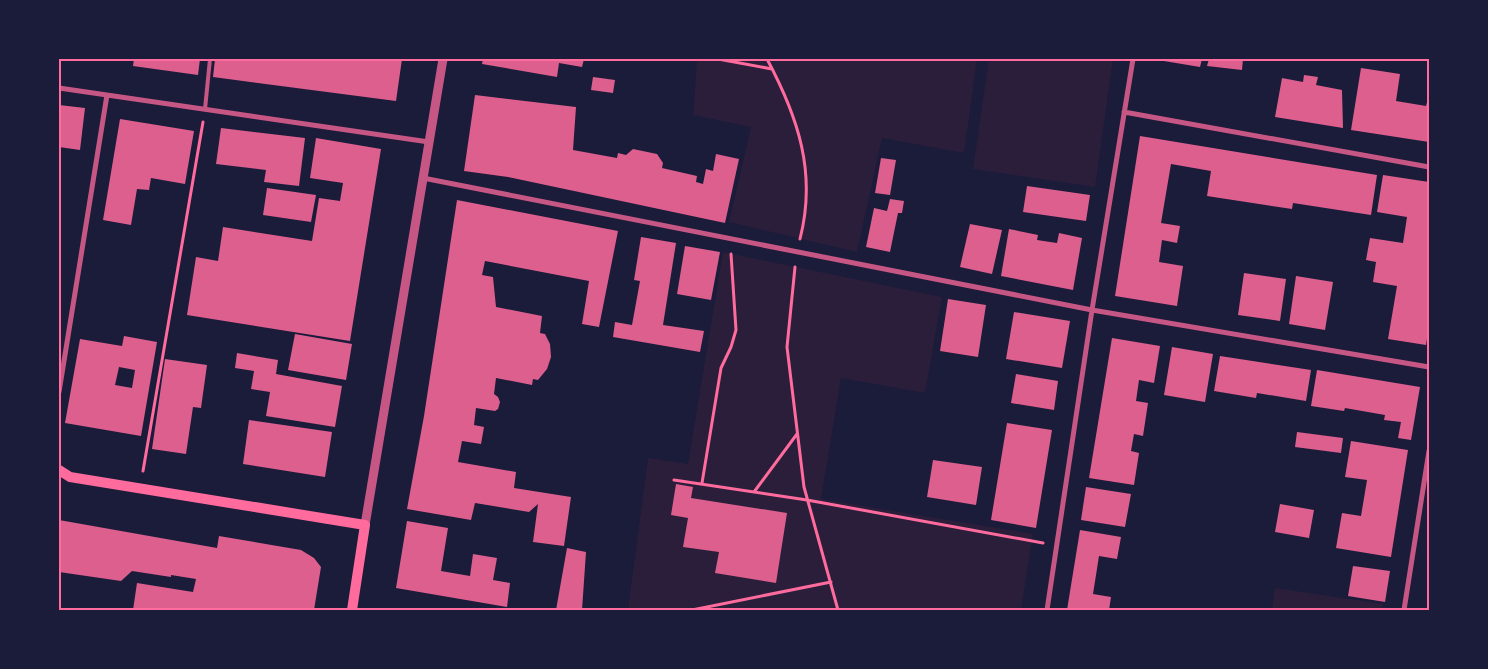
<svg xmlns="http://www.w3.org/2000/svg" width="1488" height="669" viewBox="0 0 1488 669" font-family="'Fira Sans',sans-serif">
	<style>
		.green { fill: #2a1e3b }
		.building { fill: #dd5f8e; fill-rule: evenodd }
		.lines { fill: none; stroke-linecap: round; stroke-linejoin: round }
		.path { stroke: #ff6b9d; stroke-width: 3 }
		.service { stroke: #c65784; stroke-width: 4 }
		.minor { stroke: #c65784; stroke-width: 5 }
		.tertiary { stroke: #c65784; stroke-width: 9 }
		.secondary { stroke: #ff6b9d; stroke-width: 10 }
		.neatline { fill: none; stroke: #ff6b9d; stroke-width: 2 }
	</style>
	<rect width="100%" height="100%" fill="#1b1b3a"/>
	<path class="green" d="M 697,59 L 977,59 L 964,153 L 882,138 L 857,252 L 729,222 L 751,127 L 693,115 Z
		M 989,59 L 1113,59 L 1095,187 L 973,169 Z
		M 723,252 L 942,297 L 925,393 L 841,378 L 821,499 L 1033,534 L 1021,610 L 628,610 L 648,458 L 688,464 Z
		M 1275,588 L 1383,604 L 1382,610 L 1272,610 Z"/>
	<path class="building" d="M 134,59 L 200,59 L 198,75 L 133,66 Z
		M 215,59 L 402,59 L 396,101 L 213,77 Z
		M 483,59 L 584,59 L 582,67 L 559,63 L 557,77 L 482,64 Z
		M 1158,59 L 1202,59 L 1200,67 L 1158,60 Z
		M 1209,59 L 1243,59 L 1242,70 L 1207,66 Z
		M 1361,68 L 1400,74 L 1396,101 L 1426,106 L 1429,95 L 1429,142 L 1351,130 Z
		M 1304,75 L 1318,77 L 1316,85 L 1342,90 L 1343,128 L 1275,117 L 1282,78 L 1303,82 Z
		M 593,77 L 615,80 L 613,93 L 591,90 Z
		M 475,95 L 576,107 L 573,150 L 617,158 L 618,153 L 626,155 L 633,149 L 657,154 L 663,163 L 662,168 L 697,176 L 696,182 L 703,184 L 706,169 L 713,171 L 716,154 L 739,159 L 725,223 L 508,177 L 464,171 Z
		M 59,105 L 85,108 L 80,150 L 59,147 Z
		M 120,119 L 194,131 L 185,184 L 151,178 L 149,190 L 137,189 L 131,225 L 103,220 Z
		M 221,128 L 305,138 L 299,186 L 264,182 L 266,170 L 216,164 Z
		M 1140,136 L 1377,175 L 1371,215 L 1293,203 L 1292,209 L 1207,196 L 1211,171 L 1171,164 L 1161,223 L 1180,226 L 1177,243 L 1162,240 L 1159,262 L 1183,266 L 1177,306 L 1115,296 Z
		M 316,138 L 381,149 L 350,341 L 187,315 L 196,257 L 218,261 L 223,227 L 312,241 L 319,198 L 340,201 L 343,183 L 310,178 Z
		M 881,158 L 896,160 L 890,195 L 875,193 Z
		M 1383,175 L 1429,182 L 1429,326 L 1426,345 L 1388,339 L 1397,286 L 1373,282 L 1376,262 L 1366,260 L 1370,238 L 1403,243 L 1407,217 L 1377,212 Z
		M 1027,186 L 1090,195 L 1086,221 L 1023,212 Z
		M 267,188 L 316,195 L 311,222 L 263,215 Z
		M 890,199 L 904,201 L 902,213 L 898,213 L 890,252 L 866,247 L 874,208 L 887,211 Z
		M 457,200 L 618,231 L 599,327 L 582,324 L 589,281 L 485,261 L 482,275 L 493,277 L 496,307 L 542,316 L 540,333 L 545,334 L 550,344 L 551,357 L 547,369 L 538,380 L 533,379 L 532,385 L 496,378 L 494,394 L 498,397 L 500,402 L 498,409 L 495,411 L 476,408 L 474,425 L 484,427 L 481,444 L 462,441 L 458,462 L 516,472 L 514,488 L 571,497 L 564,546 L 533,542 L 538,504 L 529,512 L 475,503 L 471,520 L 407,509 L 424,416 Z
		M 970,224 L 1002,230 L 992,274 L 960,267 Z
		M 1009,229 L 1038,235 L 1037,240 L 1057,243 L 1059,233 L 1082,238 L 1073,290 L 1001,276 Z
		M 641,237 L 676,243 L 663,325 L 704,331 L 700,352 L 613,337 L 615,322 L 632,325 L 640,281 L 634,280 Z
		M 685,246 L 720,252 L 711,300 L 677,294 Z
		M 1244,273 L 1286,279 L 1280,321 L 1238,315 Z
		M 1296,276 L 1333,282 L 1325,330 L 1289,324 Z
		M 948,299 L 986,305 L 978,357 L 940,351 Z
		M 1014,312 L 1070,321 L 1062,368 L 1006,359 Z
		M 295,334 L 352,344 L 346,380 L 288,370 Z
		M 124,336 L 157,342 L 141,436 L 65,423 L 80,339 L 122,346 ZM 119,367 L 135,370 L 132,388 L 115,385 Z
		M 1112,338 L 1160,346 L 1154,383 L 1139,380 L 1136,401 L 1148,403 L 1143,436 L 1134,434 L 1131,451 L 1139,453 L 1134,485 L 1089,478 Z
		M 1172,347 L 1213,354 L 1205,402 L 1164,395 Z
		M 237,353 L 278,360 L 276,374 L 342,386 L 335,427 L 266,416 L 270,392 L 251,389 L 254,371 L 235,368 Z
		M 1220,356 L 1311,370 L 1306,401 L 1257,393 L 1256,398 L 1214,391 Z
		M 165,359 L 207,365 L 201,408 L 193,407 L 186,454 L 152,449 Z
		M 1317,370 L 1420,387 L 1411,440 L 1398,438 L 1401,422 L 1384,420 L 1385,415 L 1345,408 L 1344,411 L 1311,406 Z
		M 1016,374 L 1058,381 L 1054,410 L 1011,403 Z
		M 249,420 L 332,432 L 325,477 L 243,464 Z
		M 1007,423 L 1052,430 L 1036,528 L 991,520 Z
		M 1297,432 L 1343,438 L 1341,453 L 1295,447 Z
		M 1351,441 L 1408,450 L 1391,557 L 1336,548 L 1342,513 L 1361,516 L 1367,480 L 1345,477 Z
		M 933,460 L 982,467 L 976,505 L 927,497 Z
		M 676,484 L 693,487 L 691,498 L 787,513 L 776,583 L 715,573 L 719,552 L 683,547 L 688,518 L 671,515 Z
		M 1086,487 L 1131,494 L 1125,527 L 1081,520 Z
		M 1280,504 L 1314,510 L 1309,538 L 1275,532 Z
		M 59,520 L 217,548 L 219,536 L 301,550 L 314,558 L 321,567 L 314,610 L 133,610 L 137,583 L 193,592 L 196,579 L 171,575 L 171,577 L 132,571 L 121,581 L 59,572 Z
		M 407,521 L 448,528 L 441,571 L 470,576 L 473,554 L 497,558 L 493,580 L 510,583 L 507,607 L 396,588 Z
		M 1080,530 L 1121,537 L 1117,559 L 1099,556 L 1093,594 L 1111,597 L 1109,610 L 1067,610 Z
		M 567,548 L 586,552 L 582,610 L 556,610 Z
		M 1353,566 L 1390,571 L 1385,602 L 1348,596 Z"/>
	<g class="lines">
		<path class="path" d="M 718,59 L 772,69
			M 767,59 C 798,117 817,173 800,239
			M 795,267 L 787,347 L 804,487 L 838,610
			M 143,471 L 203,122
			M 674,480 L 807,500 L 1043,543
			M 702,483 L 721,368 L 731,347 L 736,330 L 731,254
			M 754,492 L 797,434
			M 692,610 L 831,582"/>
		<path class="service" d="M 205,109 L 210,59"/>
		<path class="minor" d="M 59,88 L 429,142
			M 1124,112 L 1429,167
			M 423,178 L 1092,310 L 1429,367
			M 59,392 L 107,95
			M 1047,610 L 1092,310 L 1133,59
			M 1404,610 L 1429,451"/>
		<path class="tertiary" d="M 365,525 L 443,59"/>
		<path class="secondary" d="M 59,470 L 70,477 L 365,525 L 352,610"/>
	</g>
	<rect width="1488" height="669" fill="none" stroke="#1b1b3a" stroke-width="120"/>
	<rect x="60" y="60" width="1368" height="549" class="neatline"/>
</svg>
